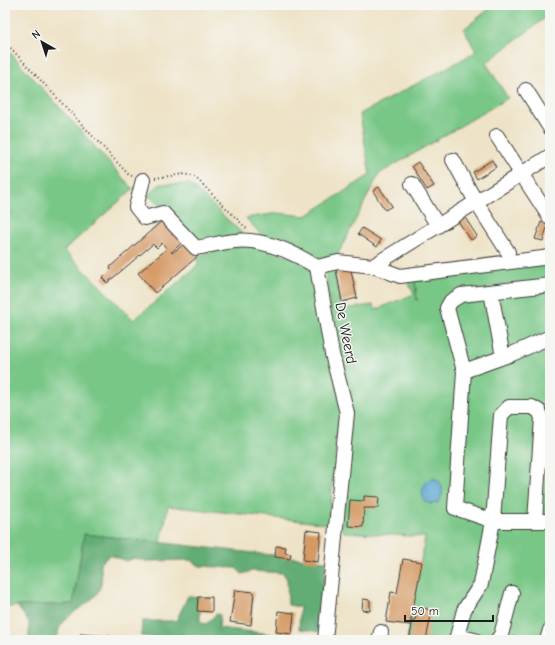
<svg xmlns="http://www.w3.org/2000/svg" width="555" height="645" viewBox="0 0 555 645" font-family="'Comic Neue',sans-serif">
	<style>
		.green { fill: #79c787; stroke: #4a7252 }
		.forest { fill: #62ac74; stroke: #3f6448 }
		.water { fill: #56a3cf; stroke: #396076 }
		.building { fill: #d59964 }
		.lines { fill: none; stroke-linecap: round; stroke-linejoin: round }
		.minor-casing { stroke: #3c3a36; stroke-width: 16 }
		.path { stroke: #3c3a36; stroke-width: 2; stroke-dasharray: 1 3; stroke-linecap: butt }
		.minor { stroke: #fff; stroke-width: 14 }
		.labels { text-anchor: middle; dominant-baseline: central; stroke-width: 3; stroke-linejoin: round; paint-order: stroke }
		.street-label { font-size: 15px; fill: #1c1c1c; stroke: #f6f6f2 }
	</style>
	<rect width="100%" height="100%" fill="#f6f6f2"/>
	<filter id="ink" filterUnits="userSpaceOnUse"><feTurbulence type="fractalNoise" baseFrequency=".025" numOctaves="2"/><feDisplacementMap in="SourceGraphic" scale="8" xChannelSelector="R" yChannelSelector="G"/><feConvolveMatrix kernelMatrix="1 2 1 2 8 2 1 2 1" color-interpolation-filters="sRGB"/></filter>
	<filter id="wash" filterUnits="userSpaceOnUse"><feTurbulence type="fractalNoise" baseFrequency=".012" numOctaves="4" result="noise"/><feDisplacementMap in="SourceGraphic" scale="16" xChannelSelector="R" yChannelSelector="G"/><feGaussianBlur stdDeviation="0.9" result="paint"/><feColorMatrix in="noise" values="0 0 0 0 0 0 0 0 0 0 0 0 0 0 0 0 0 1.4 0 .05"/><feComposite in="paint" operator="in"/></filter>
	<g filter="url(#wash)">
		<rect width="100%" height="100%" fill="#eee3c7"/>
		<path class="green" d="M 494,5 L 550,5 L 550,14 L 486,63 L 508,98 L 379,174 L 336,258 L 315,260 L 265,239 L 246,218 L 278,213 L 306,216 L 370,175 L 360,114 L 476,52 L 464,29 Z
			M 5,47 L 133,189 L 64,250 L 134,320 L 198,265 L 197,257 L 214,250 L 235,246 L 259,246 L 303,261 L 314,274 L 340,403 L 329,524 L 168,506 L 161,543 L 84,534 L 73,604 L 5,607 Z
			M 160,184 L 190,184 L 243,234 L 205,243 L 195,239 L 148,195 Z
			M 550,261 L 550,640 L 407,640 L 425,537 L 344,532 L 341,529 L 351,414 L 341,356 L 329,303 L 325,269 L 333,266 L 341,309 L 373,305 L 375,310 L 414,294 L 406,278 L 414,277 L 417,301 L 415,278 Z"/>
		<path class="forest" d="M 84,534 L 326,561 L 321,632 L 299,629 L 300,607 L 288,605 L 287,579 L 283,573 L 252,571 L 242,574 L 236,568 L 200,566 L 190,560 L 146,561 L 135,558 L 126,561 L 110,555 L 100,563 C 109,604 80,600 61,625 C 58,629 58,636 57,640 L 29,640 L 29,622 L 17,606 L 73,604 Z
			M 188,596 L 200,597 L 200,622 L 206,624 L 216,614 L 220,615 L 219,628 L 271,634 L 271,640 L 184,640 L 141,636 L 142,621 L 176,621 Z"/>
		<path class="water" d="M 432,478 C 444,479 445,495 438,503 L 430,504 L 424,501 C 420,493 423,482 432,478 Z"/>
		<g id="blocks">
			<path class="building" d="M 492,160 L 496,167 L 477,179 L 473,172 Z
				M 418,162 L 434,186 L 427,190 L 412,166 Z
				M 379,187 L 392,206 L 385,210 L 373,191 Z
				M 464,216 L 477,236 L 471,240 L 458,221 Z
				M 164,219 L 184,241 L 171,252 L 172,253 L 186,243 L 198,256 L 155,293 L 138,273 L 167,249 L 162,243 L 157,248 L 153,244 L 107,283 L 102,278 L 111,269 L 110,267 Z
				M 541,222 L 548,224 L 543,241 L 535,239 Z
				M 362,228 L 381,240 L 377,247 L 358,234 Z
				M 350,266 L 357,298 L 342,302 L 336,269 Z
				M 364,496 L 379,497 L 378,508 L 364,508 L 363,527 L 348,526 L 350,500 L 364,501 Z
				M 306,530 L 321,532 L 318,562 L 303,560 Z
				M 276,546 L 286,547 L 285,553 L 291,554 L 290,559 L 275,557 Z
				M 403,559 L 422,562 L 410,625 L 386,622 L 391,592 L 397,593 Z
				M 235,590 L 254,592 L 251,625 L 230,622 Z
				M 198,597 L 212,597 L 212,612 L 197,611 Z
				M 363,599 L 370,600 L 370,611 L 362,610 Z
				M 422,608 L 432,610 L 426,640 L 409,640 L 413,620 L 415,620 L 417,610 L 421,611 Z
				M 278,611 L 294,613 L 292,634 L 276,632 Z
				M 80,634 L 111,636 L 110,640 L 80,640 Z
				M 513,636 L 525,640 L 511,640 Z"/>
		</g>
	</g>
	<g filter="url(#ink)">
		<use href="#blocks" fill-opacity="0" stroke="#3c3a36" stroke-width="1"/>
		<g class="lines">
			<defs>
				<path id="minor" d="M 526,90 L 550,128
					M 497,136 L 550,218
					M 453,160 L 476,202 L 508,252
					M 143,180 L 136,207 L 145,218 L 163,213 L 196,248 C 209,246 222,242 235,241 C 264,238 293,252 317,267
					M 412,184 L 438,226
					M 373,266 L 550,156
					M 317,267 L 332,354 L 347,413 L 325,640
					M 317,267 L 338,262 L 373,266 L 400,276 L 550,257
					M 491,292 L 503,357
					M 464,371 L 512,354 L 550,337
					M 535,521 L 542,418 L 539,411 L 532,407 L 509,407 L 501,415 L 493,521 L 550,521
					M 457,636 L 475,640
					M 379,640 L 381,632
					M 456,640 L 464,610 L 481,584 L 493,521 L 455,508 L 464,371 L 447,308 L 451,301 L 461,295 L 550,285
					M 497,640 L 501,635 L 512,593
					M 547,640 L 550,630"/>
			</defs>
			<use href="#minor" class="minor-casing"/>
			<path class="path" d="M 5,42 L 128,174 L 132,176
				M 155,178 L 184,174 L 195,177 L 247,229"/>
			<use href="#minor" class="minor"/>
		</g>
	</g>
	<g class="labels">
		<g class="street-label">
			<text transform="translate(346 333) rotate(79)">De Weerd</text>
		</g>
	</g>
	<rect width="555" height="645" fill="none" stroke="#f6f6f2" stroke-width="20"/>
	<g transform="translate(42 42) rotate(321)" stroke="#f6f6f2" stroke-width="3" paint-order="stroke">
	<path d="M0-3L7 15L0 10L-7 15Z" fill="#1c1c1c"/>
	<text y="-6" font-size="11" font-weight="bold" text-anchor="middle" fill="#1c1c1c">N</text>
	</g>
	<path d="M405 615v6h88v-6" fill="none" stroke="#1c1c1c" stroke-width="2"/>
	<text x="411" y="615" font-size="12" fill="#1c1c1c" stroke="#f6f6f2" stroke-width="3" paint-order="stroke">50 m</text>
</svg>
